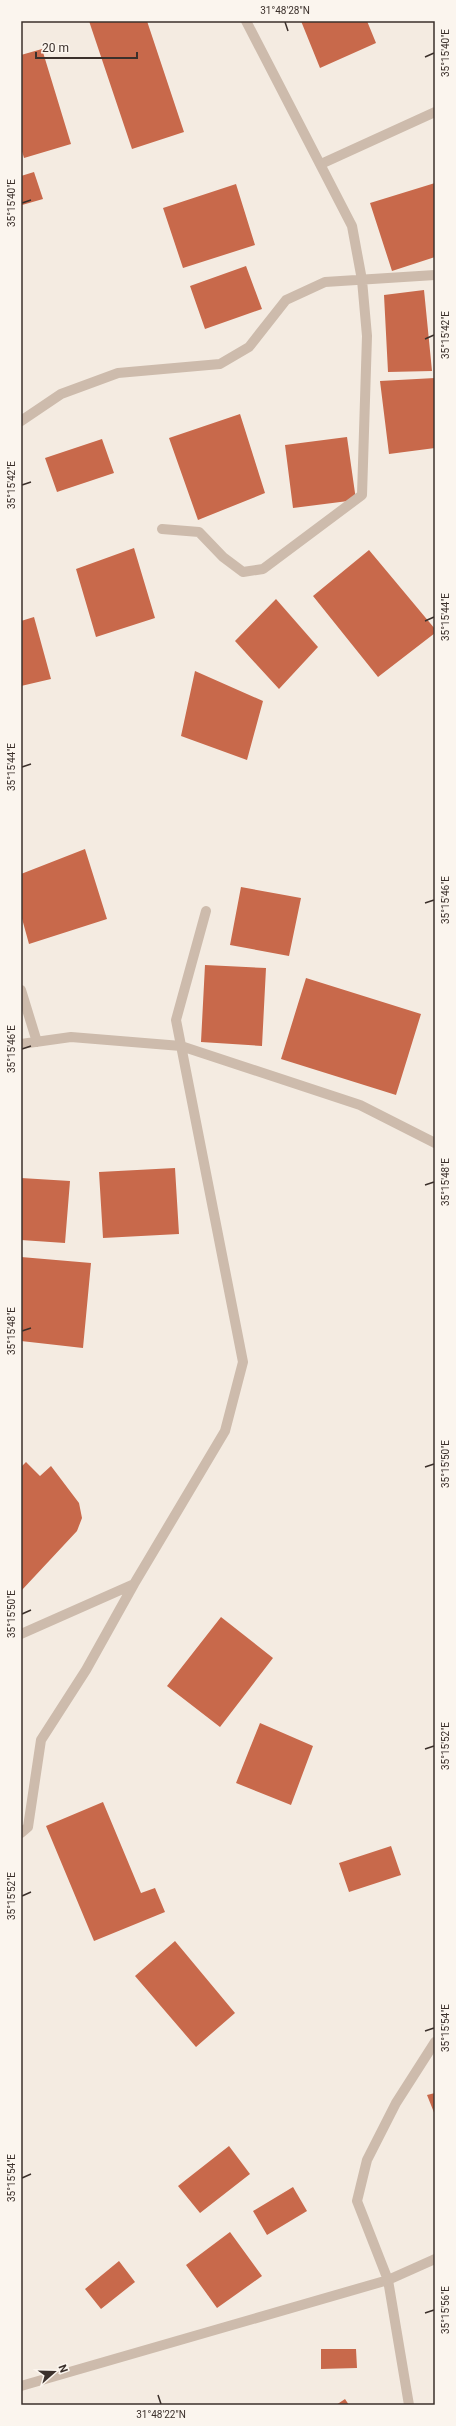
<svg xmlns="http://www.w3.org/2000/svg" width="456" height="2426" viewBox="0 0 456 2426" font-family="Roboto,sans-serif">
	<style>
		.building { fill: #c8694b }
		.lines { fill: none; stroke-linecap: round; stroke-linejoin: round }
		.street { stroke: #cdbbac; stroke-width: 10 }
		.ticks { fill: none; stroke: #3b302b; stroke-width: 1.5 }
		.neatline { fill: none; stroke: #3b302b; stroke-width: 1.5 }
		.ticks-label { font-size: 10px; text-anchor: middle; fill: #3b302b }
	</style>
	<rect width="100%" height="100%" fill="#f4ebe1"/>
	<path class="building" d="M 89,21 L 147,21 L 184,132 L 132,149 Z
		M 301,21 L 367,21 L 376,43 L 320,68 Z
		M 42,49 L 71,144 L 24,158 L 21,148 L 21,55 Z
		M 34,172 L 43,199 L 22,205 L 21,176 Z
		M 435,183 L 435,257 L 392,271 L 370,203 Z
		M 236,184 L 255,245 L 183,268 L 163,208 Z
		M 246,266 L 262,309 L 205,329 L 190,286 Z
		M 424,290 L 432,371 L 388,372 L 384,295 Z
		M 435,378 L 435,448 L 389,454 L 380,381 Z
		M 240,414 L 265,493 L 198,520 L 169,438 Z
		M 347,437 L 356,500 L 293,508 L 285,445 Z
		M 102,439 L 114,473 L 57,492 L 45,458 Z
		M 134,548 L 155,618 L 96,637 L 76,569 Z
		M 369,550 L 435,629 L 435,633 L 378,677 L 313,596 Z
		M 276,599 L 318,647 L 279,689 L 235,641 Z
		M 34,617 L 51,679 L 21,686 L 21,621 Z
		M 195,671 L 263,701 L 247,760 L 181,736 Z
		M 85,849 L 107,919 L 29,944 L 21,915 L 21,874 Z
		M 241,887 L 301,898 L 289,956 L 230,945 Z
		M 205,965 L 266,968 L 262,1046 L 201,1042 Z
		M 306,978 L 421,1014 L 396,1095 L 281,1059 Z
		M 175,1168 L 179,1234 L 103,1238 L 99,1172 Z
		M 21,1178 L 70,1181 L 65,1243 L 21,1240 Z
		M 21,1257 L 91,1263 L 83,1348 L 21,1341 Z
		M 26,1462 L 40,1476 L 51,1466 L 79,1503 L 82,1518 L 77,1531 L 21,1591 L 21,1467 Z
		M 221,1617 L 273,1658 L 220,1727 L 167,1686 Z
		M 260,1723 L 313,1746 L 291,1805 L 236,1783 Z
		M 103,1802 L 141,1893 L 155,1888 L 165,1912 L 94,1941 L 46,1826 Z
		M 391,1846 L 401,1875 L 349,1892 L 339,1863 Z
		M 175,1941 L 235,2013 L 196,2047 L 135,1976 Z
		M 435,2093 L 435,2115 L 427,2095 Z
		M 229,2146 L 250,2174 L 200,2213 L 178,2186 Z
		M 293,2187 L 307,2211 L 267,2235 L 253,2211 Z
		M 230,2232 L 262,2276 L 217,2308 L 186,2265 Z
		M 119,2261 L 135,2282 L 101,2309 L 85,2289 Z
		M 321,2349 L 356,2349 L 357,2368 L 321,2369 Z
		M 345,2399 L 349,2405 L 336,2405 Z"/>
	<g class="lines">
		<path class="street" d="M 321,164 L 435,112
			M 21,421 L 61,394 L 118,373 L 220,364 L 249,347 L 286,300 L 325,282 L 435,275
			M 162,529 L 199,532 L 223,557 L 243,572 L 263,569 L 362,495 L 367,336 L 362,280 L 352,226 L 246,21
			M 21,990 L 37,1042
			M 21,1044 L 71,1037 L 181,1046 L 360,1105 L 435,1143
			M 21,1634 L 134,1584 L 225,1431 L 243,1362 L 176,1020 L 206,911
			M 21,1833 L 28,1827 L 41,1740 L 86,1670 L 134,1584
			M 21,2386 L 388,2280 L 435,2259
			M 409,2405 L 388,2280 L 357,2201 L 367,2160 L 396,2103 L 435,2042"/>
	</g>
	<path class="ticks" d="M 285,22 L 288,31M 425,57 L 434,53M 22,203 L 31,200M 425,339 L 434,335M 22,485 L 31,482M 425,621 L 434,617M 22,767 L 31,764M 425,903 L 434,900M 22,1049 L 31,1046M 425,1185 L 434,1182M 22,1331 L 31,1328M 425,1467 L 434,1464M 22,1614 L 31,1610M 425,1749 L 434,1746M 22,1896 L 31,1892M 425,2031 L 434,2028M 22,2178 L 31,2174M 425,2313 L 434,2310M 158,2395 L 161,2404"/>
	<rect width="456" height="2426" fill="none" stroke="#fbf5ee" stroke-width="44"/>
	<g transform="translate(54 2372) rotate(70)" stroke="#fbf5ee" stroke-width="3" paint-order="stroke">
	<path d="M0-3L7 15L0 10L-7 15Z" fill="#3b302b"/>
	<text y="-6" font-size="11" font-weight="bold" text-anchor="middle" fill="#3b302b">N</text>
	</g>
	<path d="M36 52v6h101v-6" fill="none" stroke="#3b302b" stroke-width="2"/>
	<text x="42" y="52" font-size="12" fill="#3b302b" stroke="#fbf5ee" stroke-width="3" paint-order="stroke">20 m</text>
	<rect x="22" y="22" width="412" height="2382" class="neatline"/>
	<g class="ticks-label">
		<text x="285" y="14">31°48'28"N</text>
		<text transform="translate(445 53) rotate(-90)" y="4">35°15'40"E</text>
		<text transform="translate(11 203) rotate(-90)" y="4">35°15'40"E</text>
		<text transform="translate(445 335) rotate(-90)" y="4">35°15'42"E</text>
		<text transform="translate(11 485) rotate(-90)" y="4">35°15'42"E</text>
		<text transform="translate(445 617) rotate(-90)" y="4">35°15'44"E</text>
		<text transform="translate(11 767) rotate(-90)" y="4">35°15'44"E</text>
		<text transform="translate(445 900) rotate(-90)" y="4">35°15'46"E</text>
		<text transform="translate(11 1049) rotate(-90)" y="4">35°15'46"E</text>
		<text transform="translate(445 1182) rotate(-90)" y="4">35°15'48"E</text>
		<text transform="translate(11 1331) rotate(-90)" y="4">35°15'48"E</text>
		<text transform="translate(445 1464) rotate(-90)" y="4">35°15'50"E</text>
		<text transform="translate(11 1614) rotate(-90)" y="4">35°15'50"E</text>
		<text transform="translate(445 1746) rotate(-90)" y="4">35°15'52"E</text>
		<text transform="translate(11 1896) rotate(-90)" y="4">35°15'52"E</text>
		<text transform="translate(445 2028) rotate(-90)" y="4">35°15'54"E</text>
		<text transform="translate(11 2178) rotate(-90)" y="4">35°15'54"E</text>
		<text transform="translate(445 2310) rotate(-90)" y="4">35°15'56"E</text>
		<text x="161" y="2418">31°48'22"N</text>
	</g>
</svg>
